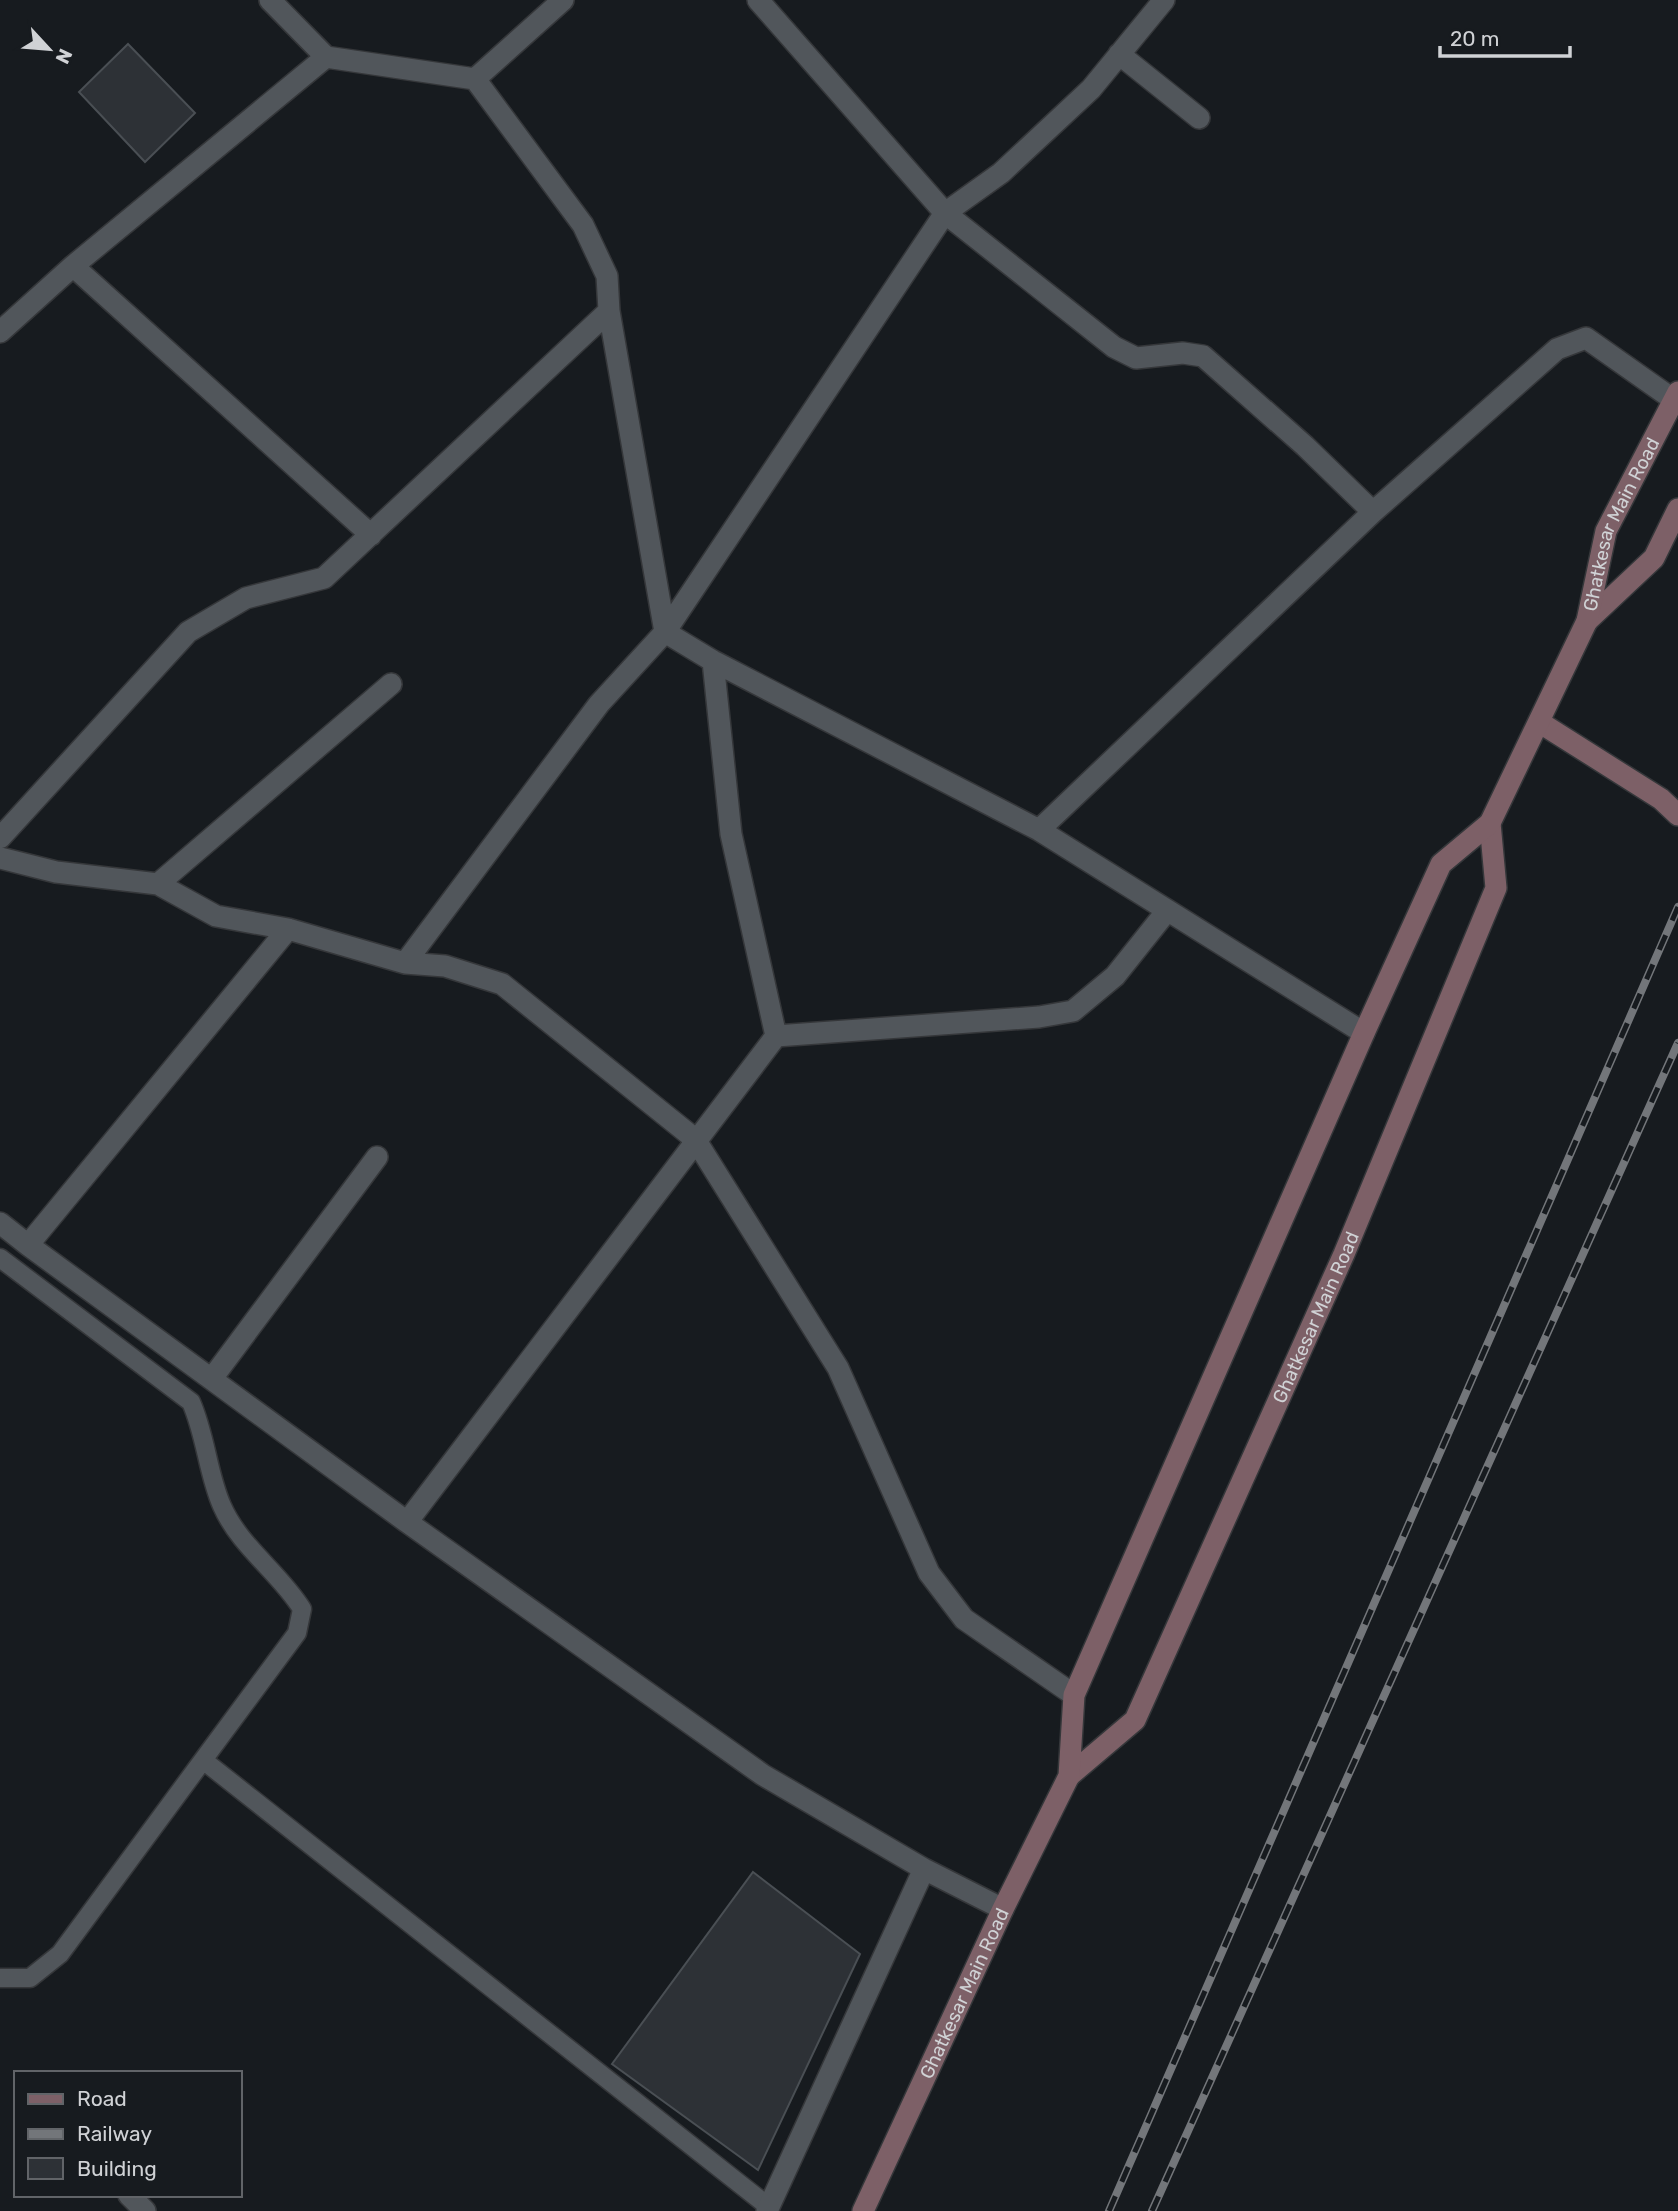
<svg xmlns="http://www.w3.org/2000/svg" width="1678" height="2211" viewBox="0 0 1678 2211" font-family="Rubik,sans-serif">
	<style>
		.building { fill: #2d3136; stroke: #4a4f54; stroke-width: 2 }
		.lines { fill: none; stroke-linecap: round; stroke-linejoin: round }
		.lane-casing { stroke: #35373a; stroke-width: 21 }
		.street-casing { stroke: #35373a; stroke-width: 24 }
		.secondary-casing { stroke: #35373a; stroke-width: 24 }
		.lane { stroke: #51565b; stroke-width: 18 }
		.street { stroke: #51565b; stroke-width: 21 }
		.secondary { stroke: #7d6067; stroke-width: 21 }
		.rail-casing { stroke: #73767a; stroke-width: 8 }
		.rail { stroke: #171b1f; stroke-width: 5; stroke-dasharray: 16; stroke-linecap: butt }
		.labels { text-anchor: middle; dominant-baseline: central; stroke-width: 6; stroke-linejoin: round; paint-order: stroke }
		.street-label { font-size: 19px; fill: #d0d2d5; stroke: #171b1f }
	</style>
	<rect width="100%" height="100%" fill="#171b1f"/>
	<path class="building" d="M 128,44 L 195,113 L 145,162 L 79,92 Z
		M 753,1872 L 860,1954 L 758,2170 L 612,2064 Z"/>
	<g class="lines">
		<defs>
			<path id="lane" d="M 0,1258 L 191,1402 C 206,1436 208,1475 222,1506 C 240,1547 279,1572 302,1609 L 297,1633 L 203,1760
				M 0,1978 L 30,1978 L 60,1954 L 203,1760 L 769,2207"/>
			<path id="street" d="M 270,0 L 326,57 L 475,79 L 563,0
				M 758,0 L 945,213 L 1114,347 L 1136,358 L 1183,353 L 1203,356 L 1305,446 L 1373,512
				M 1119,54 L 1199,118
				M 475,79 L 583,225 L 607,276 L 609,311 L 665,632 L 713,661 L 1039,830
				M 73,266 L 371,535
				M 0,332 L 73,266 L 326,57
				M 713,661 L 731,834 L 776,1036
				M 0,838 L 188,632 L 246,598 L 324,578 L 609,311
				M 0,858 L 56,872 L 158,884 L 216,916 L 288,929 L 405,963
				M 158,884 L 391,684
				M 288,929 L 28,1245 L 407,1522
				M 1364,1033 L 1039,830 L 1373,512 L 1557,349 L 1586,338 L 1674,400
				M 0,1223 L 28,1245
				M 213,1377 L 377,1157
				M 1074,1695 L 964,1619 L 929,1573 L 838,1368 L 695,1139 L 502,984 L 445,966 L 405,963 L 599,704 L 665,632 L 945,213 L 1001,173 L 1091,89 L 1164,0
				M 1003,1909 L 924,1869 L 763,1775 L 407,1522 L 776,1036 L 1039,1017 L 1073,1011 L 1115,976 L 1166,912
				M 129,2195 L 145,2211
				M 767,2211 L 924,1869"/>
			<g id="secondary">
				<path d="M 1587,621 L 1654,558 L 1678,509"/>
				<path d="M 1539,722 L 1661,799 L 1678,815"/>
				<path id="s1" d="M 1069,1776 L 1135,1720 L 1344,1254 L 1496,888 L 1490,823"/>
				<path id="s2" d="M 863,2211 L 1003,1909 L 1069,1776 L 1074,1695 L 1364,1033 L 1441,864 L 1490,823 L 1587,621 L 1606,531 L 1678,392"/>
			</g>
		</defs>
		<use href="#lane" class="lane-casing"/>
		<use href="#street" class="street-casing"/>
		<use href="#secondary" class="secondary-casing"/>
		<use href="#lane" class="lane"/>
		<use href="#street" class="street"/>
		<use href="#secondary" class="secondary"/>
		<defs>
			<path id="rail" d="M 1109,2211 L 1678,907
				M 1152,2211 L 1678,1043"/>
		</defs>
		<use href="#rail" class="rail-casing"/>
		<use href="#rail" class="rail"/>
	</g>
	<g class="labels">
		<g class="street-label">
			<text stroke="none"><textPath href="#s2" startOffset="1862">Ghatkesar Main Road</textPath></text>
			<text stroke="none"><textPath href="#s1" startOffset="528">Ghatkesar Main Road</textPath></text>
			<text stroke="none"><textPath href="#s2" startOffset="240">Ghatkesar Main Road</textPath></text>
		</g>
	</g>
	<rect x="14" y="2071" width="228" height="126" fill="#171b1f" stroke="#616468" stroke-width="2"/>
	<rect x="28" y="2094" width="35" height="10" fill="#7d6067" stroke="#616468" stroke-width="2"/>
	<text x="77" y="2106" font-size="21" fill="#d0d2d5">Road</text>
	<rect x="28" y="2129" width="35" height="10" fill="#73767a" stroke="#616468" stroke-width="2"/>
	<text x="77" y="2141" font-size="21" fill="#d0d2d5">Railway</text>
	<rect x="28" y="2158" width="35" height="21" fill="#2d3136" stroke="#616468" stroke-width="2"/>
	<text x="77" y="2176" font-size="21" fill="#d0d2d5">Building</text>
	<g transform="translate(49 49) rotate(116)" stroke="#171b1f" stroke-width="5" paint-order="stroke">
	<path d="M0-5L12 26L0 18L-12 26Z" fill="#d0d2d5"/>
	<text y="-10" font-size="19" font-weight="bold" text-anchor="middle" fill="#d0d2d5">N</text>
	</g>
	<path d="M1440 46v10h130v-10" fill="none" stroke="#d0d2d5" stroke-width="3.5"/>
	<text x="1450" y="46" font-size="21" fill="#d0d2d5" stroke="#171b1f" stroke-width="5" paint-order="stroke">20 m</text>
</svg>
